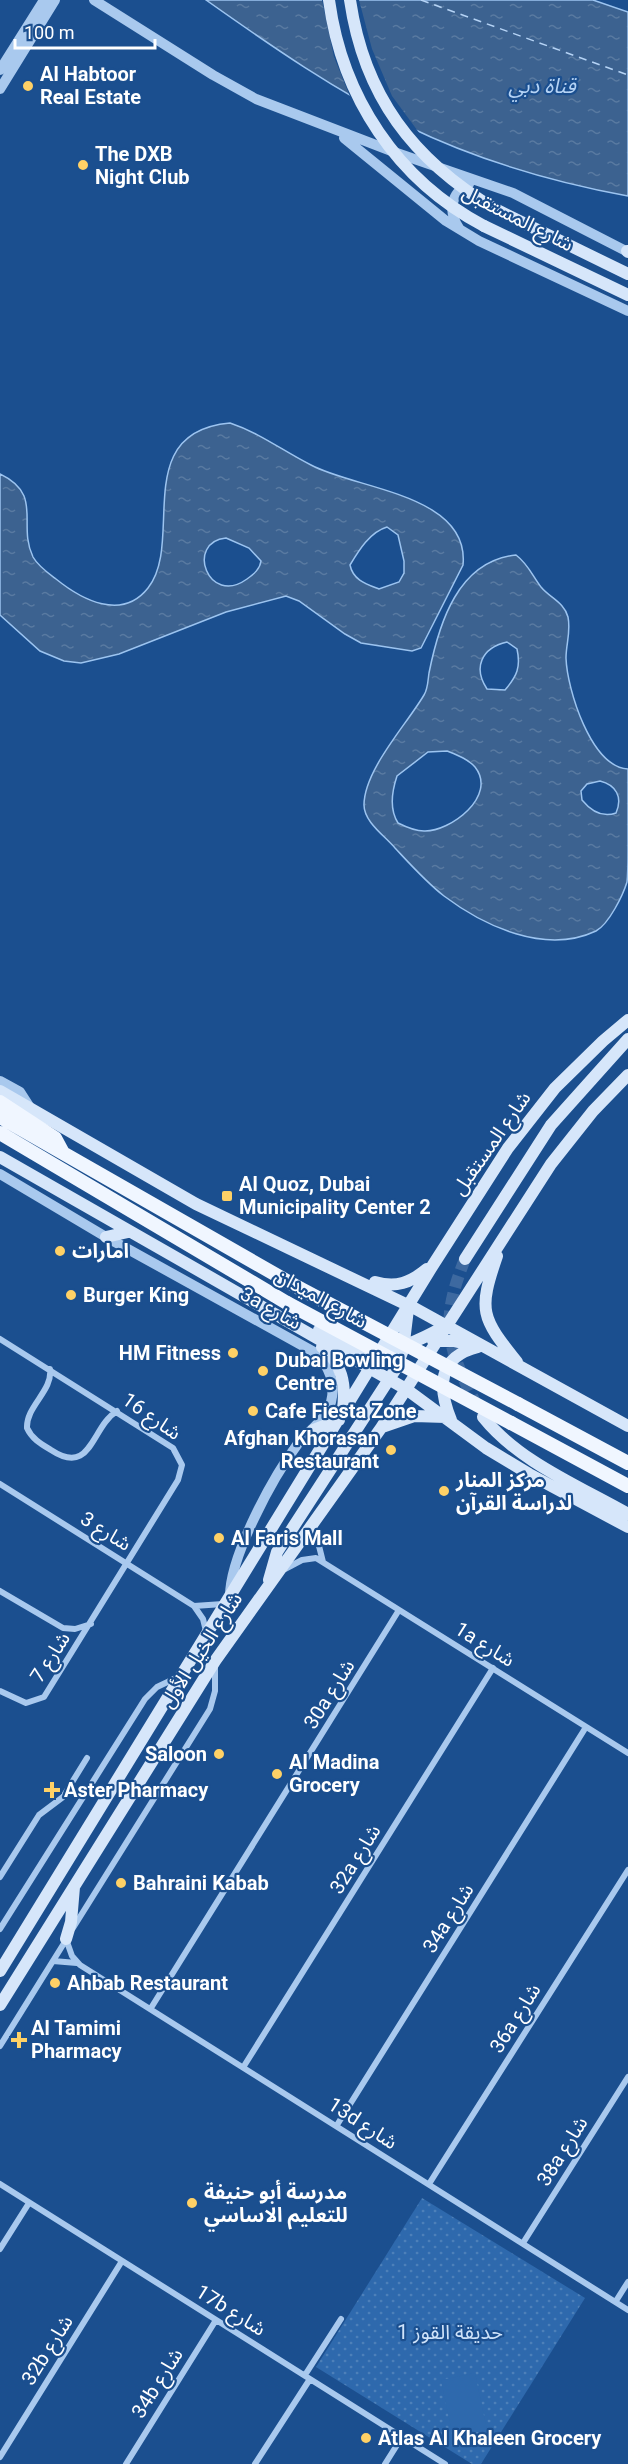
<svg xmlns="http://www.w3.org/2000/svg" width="628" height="2464" viewBox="0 0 628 2464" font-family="Roboto,'Noto Sans Arabic',sans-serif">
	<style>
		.grass { fill: url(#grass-dots) }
		.pitch { fill: #2e69ad }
		.water { fill: url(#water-ripples); stroke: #9cc4f0; stroke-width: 1.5; fill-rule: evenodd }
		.pier { fill: #1b4f8f }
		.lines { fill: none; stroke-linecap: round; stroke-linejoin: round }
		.ferry { stroke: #b5d3f5; stroke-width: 1.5; stroke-dasharray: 8 6; stroke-linecap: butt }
		.secondary-tunnel { stroke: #3d69a0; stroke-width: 12; stroke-dasharray: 12 6; stroke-linecap: butt }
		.minor { stroke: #a9c9ee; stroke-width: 6 }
		.tertiary { stroke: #a9c9ee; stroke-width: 10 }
		.secondary { stroke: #d6e6fa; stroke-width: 12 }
		.primary { stroke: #f0f6ff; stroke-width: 14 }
		.secondary-bridge { stroke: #d6e6fa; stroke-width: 12 }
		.primary-bridge { stroke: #f0f6ff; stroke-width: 14 }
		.poi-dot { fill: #ffd166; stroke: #1b4f8f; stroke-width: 2 }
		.labels { text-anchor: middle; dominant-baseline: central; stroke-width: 4.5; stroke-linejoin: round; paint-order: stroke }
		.poi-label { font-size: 20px; font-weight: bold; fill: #fff; stroke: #1b4f8f; text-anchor: start }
		.street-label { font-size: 20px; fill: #fff; stroke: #1b4f8f }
		.park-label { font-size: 20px; fill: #cfe3fa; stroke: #1b4f8f }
		.water-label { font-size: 21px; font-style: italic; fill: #b5d3f5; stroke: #1b4f8f }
	</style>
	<defs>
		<pattern id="grass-dots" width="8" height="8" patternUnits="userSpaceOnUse" patternTransform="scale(1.5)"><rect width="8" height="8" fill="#2e69ad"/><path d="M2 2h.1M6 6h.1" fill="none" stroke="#4d80b9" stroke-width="1.8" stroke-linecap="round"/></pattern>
		<pattern id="water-ripples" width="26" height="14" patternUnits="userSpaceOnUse" patternTransform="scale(1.5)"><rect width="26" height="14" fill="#3c6290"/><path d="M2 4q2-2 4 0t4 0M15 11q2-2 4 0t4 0" fill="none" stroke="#597aa1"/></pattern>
	</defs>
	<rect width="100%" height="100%" fill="#1b4f8f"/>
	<path class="grass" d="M 422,2198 L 585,2298 L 481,2464 L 472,2464 L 316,2367 Z"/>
	<path class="pitch" d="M 475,2373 L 487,2430 L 453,2437 L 441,2380 Z"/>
	<path class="water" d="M 206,0 L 593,0 L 628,12 L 628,196 C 552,182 477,160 407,126 C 336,91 271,46 206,0 Z
		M 230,423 C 260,433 283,451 311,465 C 355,489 470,494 463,565 L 421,648 L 412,651 L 361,643 L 345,634 L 299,601 L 286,596 L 226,612 L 119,654 L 81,663 L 64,661 L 40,651 L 0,615 L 0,474 C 44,495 17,524 33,557 C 38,566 48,573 56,579 C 82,600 122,621 148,588 C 185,542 129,432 230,423 ZM 387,527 L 398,535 L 404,561 L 404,573 L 399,582 L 379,589 C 366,584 353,580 350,565 C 359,550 370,532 387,527 ZM 226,538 L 249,548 L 261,561 C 260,569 254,574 247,579 C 208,607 185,542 226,538 Z
		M 516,555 C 528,564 532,575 541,587 C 550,598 564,602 568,617 C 571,632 566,644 566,658 C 567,689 591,767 628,769 C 628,796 628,823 628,850 C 628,860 628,873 627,882 C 623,895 609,924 596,931 C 545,955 484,926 444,896 C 426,882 410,864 395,848 C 385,836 364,822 364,805 C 364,770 407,724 424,695 C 428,689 428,679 429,673 C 439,623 458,561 516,555 ZM 507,642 L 517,649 C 521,667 517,676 505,690 L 487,689 C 473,668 481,648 507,642 ZM 447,751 C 457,755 468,759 475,767 C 498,796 450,832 424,831 C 415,831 406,827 398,823 C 389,809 392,791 397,776 L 428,752 ZM 600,781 C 616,785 623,797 616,813 C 602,818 591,811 582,800 L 581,791 L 587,784 Z"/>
	<path class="pier" d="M 322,0 L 359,0 L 372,49 L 392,96 L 420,134 L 351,99 L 334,57 Z"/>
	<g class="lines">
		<path class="ferry" d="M 421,0 L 628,75"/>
		<path class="secondary-tunnel" d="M 465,1259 C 439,1323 447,1348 478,1408"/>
		<path class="minor" d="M 0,1339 L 173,1448 L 182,1465 L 178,1480 L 44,1697 L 26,1703 L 0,1691
			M 50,1369 C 53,1391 26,1406 27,1428 C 32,1439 41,1444 51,1450 C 92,1477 91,1427 117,1411
			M 0,1484 L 194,1606 L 203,1619 L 206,1631
			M 314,1526 L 323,1562
			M 285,1569 L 302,1560 L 316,1558 L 628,1753
			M 0,1591 L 63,1628 L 75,1629 L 91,1624
			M 194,1606 L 223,1604
			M 0,1877 L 39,1815 L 63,1797 L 87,1758
			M 73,1928 L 210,1709 L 215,1691 L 215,1667
			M 0,1929 L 145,1699 L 157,1687 L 178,1677
			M 66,1939 L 72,1956 L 80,1965 L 628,2310
			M 53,1961 L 77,1963
			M 151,2008 L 399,1610
			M 0,2046 L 66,1940
			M 244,2066 L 493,1668
			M 337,2125 L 586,1727
			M 0,2184 L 445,2464
			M 429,2184 L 628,1870
			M 523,2243 L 628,2077
			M 0,2249 L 29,2203
			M 616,2301 L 628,2282
			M 305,2375 L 341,2319
			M 0,2457 L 122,2261
			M 126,2464 L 216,2320
			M 255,2464 L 310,2379
			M 385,2464 L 402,2437"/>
		<path class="tertiary" d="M 94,0 L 213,75 L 256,99 L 394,152 L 513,193 L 628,252
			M 0,70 L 44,0
			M 0,89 L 55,0
			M 344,138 L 446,221 L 479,241 L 628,311
			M 459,228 C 448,212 450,193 469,184
			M 0,1081 L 20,1092 L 29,1106
			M 0,1174 L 106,1237 L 314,1352 C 329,1365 336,1383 331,1402 C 325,1421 309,1430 297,1445 C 273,1477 230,1556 230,1596"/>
		<path class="secondary" d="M 495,209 L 628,274
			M 484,226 L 628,295
			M 627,251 L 628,252
			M 0,1091 L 196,1204 L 416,1309 L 628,1426
			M 0,1157 L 406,1389 L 486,1448 L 529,1474 L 628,1527
			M 106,1237 L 128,1232
			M 497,1256 C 478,1311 481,1317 517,1362
			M 465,1259 L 551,1125 L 628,1039
			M 375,1282 C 396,1288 410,1283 427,1269
			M 319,1330 C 331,1337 344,1345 357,1349 C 385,1358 421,1340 445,1326
			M 433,1341 L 454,1341 L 475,1346
			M 322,1347 C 342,1363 346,1384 343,1409
			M 483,1417 C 519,1462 579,1486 628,1514
			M 451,1420 C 438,1388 437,1357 478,1347
			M 382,1427 L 414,1416 L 446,1417
			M 313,1430 L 339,1420
			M 269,1580 L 277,1552 L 395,1370 L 403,1350 L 408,1309
			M 66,1939 L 71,1922 L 74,1887
			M 0,1971 L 433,1265 L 508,1148 L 555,1088 L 603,1041 L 628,1020
			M 0,2005 L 215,1661 L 381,1428 L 551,1164 L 593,1111 L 628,1075"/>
		<path class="primary" d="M 0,1102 L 55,1138 L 62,1151
			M 0,1117 L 299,1288
			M 0,1133 L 287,1303
			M 518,1404 L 628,1463
			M 511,1423 L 628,1486"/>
		<path class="secondary-bridge" d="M 329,0 C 342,97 397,180 484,226
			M 350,0 C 364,96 413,160 495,209"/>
		<path class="primary-bridge" d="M 299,1288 L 518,1404
			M 287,1303 L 511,1423"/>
	</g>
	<g class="poi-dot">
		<circle cx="28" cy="86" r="6"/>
		<circle cx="83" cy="165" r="6"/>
		<rect x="221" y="1190" width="12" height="12" rx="3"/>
		<circle cx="60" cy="1251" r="6"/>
		<circle cx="71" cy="1295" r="6"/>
		<circle cx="233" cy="1353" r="6"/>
		<circle cx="263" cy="1371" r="6"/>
		<circle cx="253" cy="1411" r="6"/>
		<circle cx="391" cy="1450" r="6"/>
		<circle cx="444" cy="1491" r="6"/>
		<circle cx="219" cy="1538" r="6"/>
		<circle cx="219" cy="1754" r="6"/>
		<circle cx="277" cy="1774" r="6"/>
		<path d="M49 1781h6v6h6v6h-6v6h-6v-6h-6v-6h6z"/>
		<circle cx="121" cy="1883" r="6"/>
		<circle cx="55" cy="1983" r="6"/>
		<path d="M16 2031h6v6h6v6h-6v6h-6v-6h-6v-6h6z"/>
		<circle cx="192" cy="2203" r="6"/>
		<circle cx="366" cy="2438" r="6"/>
	</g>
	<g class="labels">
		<g class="poi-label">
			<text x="40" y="74">Al Habtoor<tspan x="40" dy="23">Real Estate</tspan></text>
			<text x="95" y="154">The DXB<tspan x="95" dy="23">Night Club</tspan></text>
			<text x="239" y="1184">Al Quoz, Dubai<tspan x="239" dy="23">Municipality Center 2</tspan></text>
			<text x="72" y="1251">امارات</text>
			<text x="83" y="1295">Burger King</text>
			<text x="221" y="1353" text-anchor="end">HM Fitness</text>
			<text x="275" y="1360">Dubai Bowling<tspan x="275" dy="23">Centre</tspan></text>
			<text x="265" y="1411">Cafe Fiesta Zone</text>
			<text x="379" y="1438" text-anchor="end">Afghan Khorasan<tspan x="379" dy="23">Restaurant</tspan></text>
			<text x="456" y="1480">مركز المنار<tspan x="456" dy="23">لدراسة القرآن</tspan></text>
			<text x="231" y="1538">Al Faris Mall</text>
			<text x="207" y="1754" text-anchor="end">Saloon</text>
			<text x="289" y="1762">Al Madina<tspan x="289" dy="23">Grocery</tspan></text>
			<text x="64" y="1790">Aster Pharmacy</text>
			<text x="133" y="1883">Bahraini Kabab</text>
			<text x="67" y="1983">Ahbab Restaurant</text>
			<text x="31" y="2028">Al Tamimi<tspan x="31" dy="23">Pharmacy</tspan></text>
			<text x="204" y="2192">مدرسة أبو حنيفة<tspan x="204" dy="23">للتعليم الاساسي</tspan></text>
			<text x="378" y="2438">Atlas Al Khaleen Grocery</text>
		</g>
		<g class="street-label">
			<text transform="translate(518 218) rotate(27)">شارع المستقبل</text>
			<text transform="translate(491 1143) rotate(-55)">شارع المستقبل</text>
			<text transform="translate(321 1298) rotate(29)">شارع الميدان</text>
			<text transform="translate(271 1308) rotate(29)">3a شارع</text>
			<text transform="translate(152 1416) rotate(35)">شارع 16</text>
			<text transform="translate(106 1531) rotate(32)">شارع 3</text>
			<text transform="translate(485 1644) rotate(32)">1a شارع</text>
			<text transform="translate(201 1650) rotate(-57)">شارع الخيل الأول</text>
			<text transform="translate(50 1657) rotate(-57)">شارع 7</text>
			<text transform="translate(329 1694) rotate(-58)">30a شارع</text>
			<text transform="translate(355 1859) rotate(-58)">32a شارع</text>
			<text transform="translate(448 1918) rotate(-58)">34a شارع</text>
			<text transform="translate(515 2018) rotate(-58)">36a شارع</text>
			<text transform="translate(363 2123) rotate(33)">13d شارع</text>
			<text transform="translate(562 2151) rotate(-58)">38a شارع</text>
			<text transform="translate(231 2310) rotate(32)">17b شارع</text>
			<text transform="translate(47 2350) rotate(-58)">32b شارع</text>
			<text transform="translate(157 2383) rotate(-58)">34b شارع</text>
		</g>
		<g class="park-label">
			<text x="450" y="2332">حديقة القوز 1</text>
		</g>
		<g class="water-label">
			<text x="542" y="86">قناة دبي</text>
		</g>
	</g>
	<path d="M15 39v9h140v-9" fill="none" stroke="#ffffff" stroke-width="3"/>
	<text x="24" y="39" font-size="18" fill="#ffffff" stroke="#1b4f8f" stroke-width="4.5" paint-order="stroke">100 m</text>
</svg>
